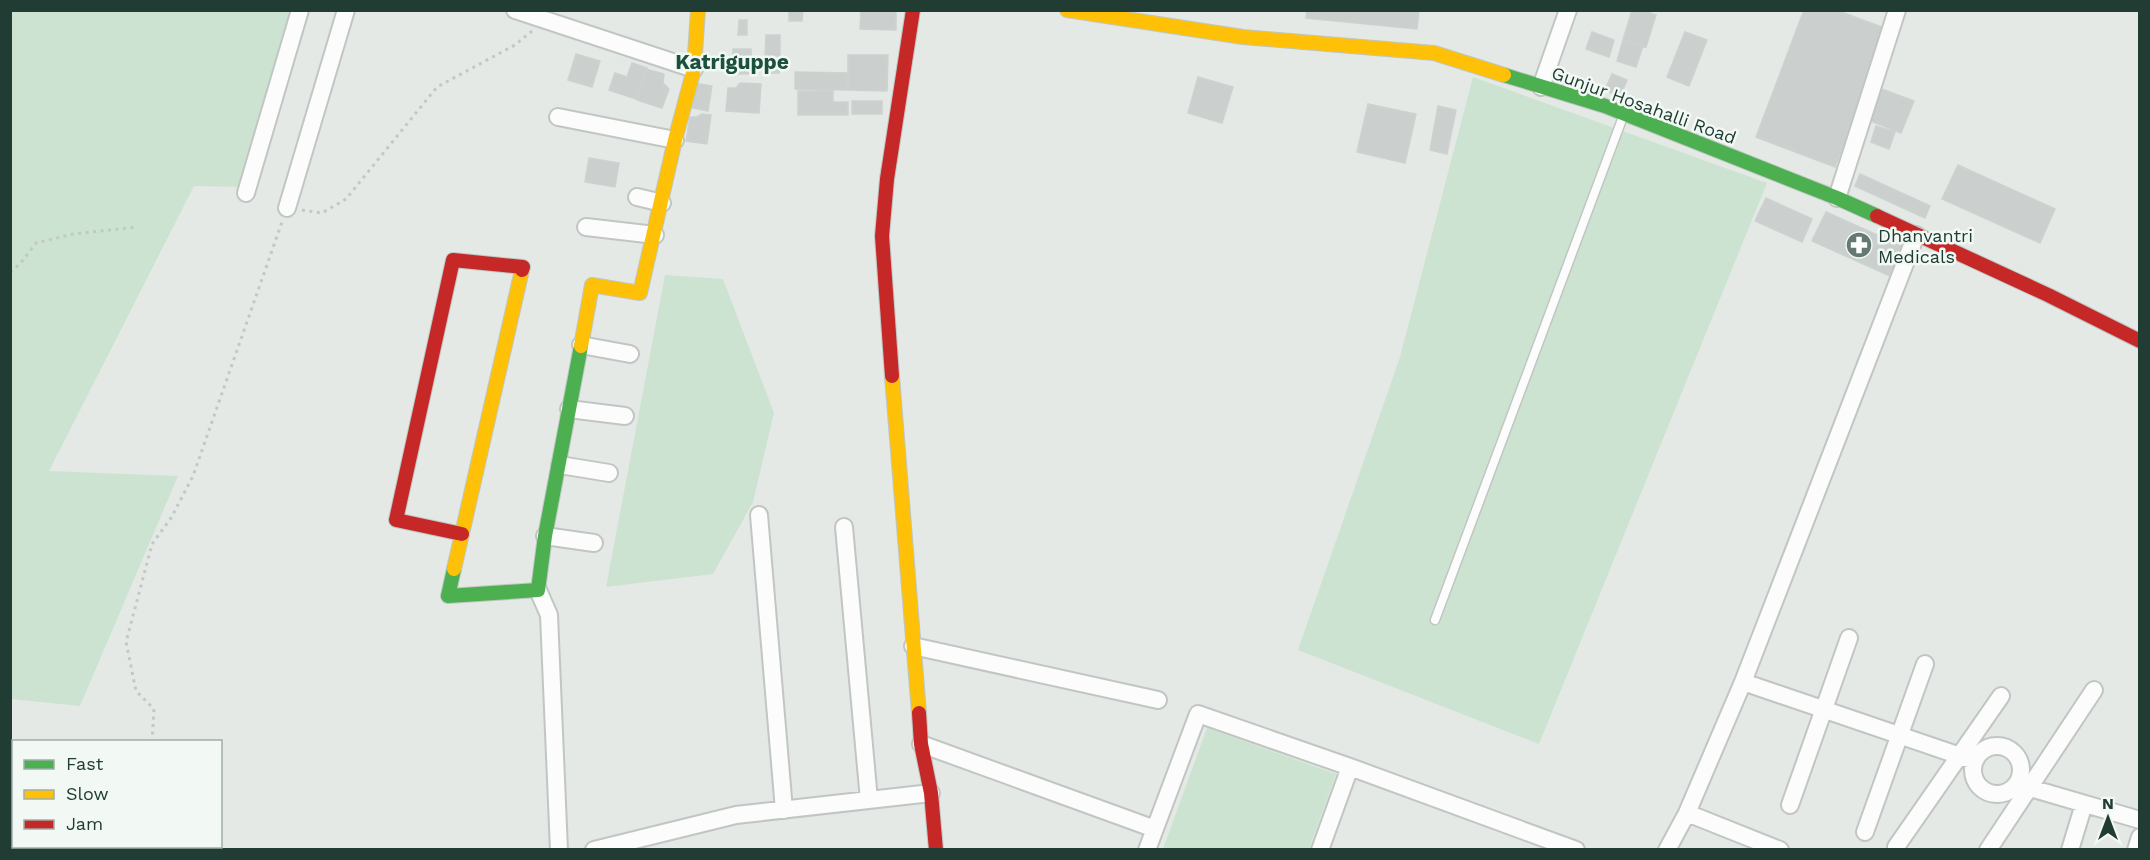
<svg xmlns="http://www.w3.org/2000/svg" width="2150" height="860" viewBox="0 0 2150 860" font-family="'Work Sans',sans-serif">
	<style>
		.green { fill: #cce3d1 }
		.building { fill: #cbd0ce; stroke: #ccd2cf; stroke-width: 1.5 }
		.lines { fill: none; stroke-linecap: round; stroke-linejoin: round }
		.lane-casing { stroke: #c1c6c3; stroke-width: 11 }
		.street-casing { stroke: #c1c6c3; stroke-width: 20 }
		.fast-casing { stroke: #bfc7c3; stroke-width: 16 }
		.slow-casing { stroke: #bfc7c3; stroke-width: 16 }
		.jam-casing { stroke: #bfc7c3; stroke-width: 16 }
		.path { stroke: #c1c9c6; stroke-width: 3; stroke-dasharray: 3 4.5; stroke-linecap: butt }
		.lane { stroke: #fbfcfb; stroke-width: 8 }
		.street { stroke: #fbfcfb; stroke-width: 16 }
		.fast { stroke: #4caf50; stroke-width: 14 }
		.slow { stroke: #ffc107; stroke-width: 14 }
		.jam { stroke: #c62828; stroke-width: 14 }
		.labels { text-anchor: middle; dominant-baseline: central; stroke-width: 5; stroke-linejoin: round; paint-order: stroke }
		.street-label { font-size: 18px; fill: #213d33; stroke: #f2f9f5 }
		.poi-label { font-size: 18px; fill: #213d33; stroke: #f2f9f5; text-anchor: start }
		.quarter-label { font-size: 21px; font-weight: bold; fill: #1c503e; stroke: #f2f9f5 }
	</style>
	<rect width="100%" height="100%" fill="#e4e9e6"/>
	<path class="green" d="M 10,11 L 292,11 L 244,187 L 194,186 L 49,471 L 178,476 L 80,706 L 11,699 Z
		M 1473,77 L 1767,183 L 1539,744 L 1298,650 L 1400,357 Z
		M 665,275 L 723,279 L 774,413 L 753,502 L 713,574 L 606,587 Z
		M 1207,728 L 1336,774 L 1309,849 L 1163,849 Z"/>
	<path class="building" d="M 789,10 L 803,10 L 802,21 L 789,21 Z
		M 861,10 L 896,10 L 896,30 L 860,29 Z
		M 1307,10 L 1419,10 L 1417,29 L 1306,18 Z
		M 1632,10 L 1642,10 L 1656,15 L 1646,47 L 1623,40 Z
		M 1804,10 L 1836,10 L 1887,29 L 1835,167 L 1756,137 Z
		M 739,20 L 747,20 L 747,35 L 738,35 Z
		M 1592,32 L 1614,40 L 1609,57 L 1586,49 Z
		M 1685,32 L 1707,40 L 1689,86 L 1667,77 Z
		M 766,35 L 780,35 L 780,56 L 765,56 Z
		M 1623,40 L 1643,46 L 1636,67 L 1617,61 Z
		M 733,49 L 751,49 L 751,74 L 732,74 Z
		M 576,54 L 600,61 L 592,87 L 568,80 Z
		M 848,55 L 888,55 L 887,91 L 848,90 Z
		M 767,62 L 780,62 L 779,73 L 767,73 Z
		M 632,63 L 647,68 L 636,99 L 609,90 L 615,73 L 627,77 Z
		M 646,69 L 664,74 L 663,83 L 669,89 L 662,108 L 637,100 Z
		M 795,72 L 847,73 L 847,90 L 795,89 Z
		M 1612,74 L 1627,80 L 1620,97 L 1605,90 Z
		M 1198,77 L 1233,87 L 1222,123 L 1188,113 Z
		M 692,83 L 712,86 L 708,111 L 688,107 Z
		M 740,83 L 761,84 L 759,113 L 726,111 L 728,88 L 736,88 Z
		M 1879,88 L 1914,101 L 1901,133 L 1866,119 Z
		M 798,91 L 833,91 L 833,102 L 848,102 L 848,115 L 798,115 Z
		M 852,101 L 882,101 L 882,114 L 852,114 Z
		M 1368,104 L 1416,114 L 1405,163 L 1357,152 Z
		M 1438,106 L 1456,110 L 1447,154 L 1430,150 Z
		M 702,114 L 711,115 L 707,144 L 686,141 L 690,117 L 697,117 Z
		M 1876,126 L 1895,132 L 1889,149 L 1871,142 Z
		M 589,158 L 619,163 L 615,187 L 585,182 Z
		M 1958,165 L 2055,209 L 2040,243 L 1942,199 Z
		M 1860,174 L 1930,206 L 1925,218 L 1855,186 Z
		M 1766,198 L 1812,219 L 1802,242 L 1755,221 Z
		M 1826,212 L 1904,247 L 1890,276 L 1812,241 Z"/>
	<g class="lines">
		<defs>
			<path id="lane" d="M 1435,620 L 1624,114"/>
			<path id="street" d="M 515,10 L 694,69
				M 1541,87 L 1568,10
				M 558,117 L 675,140
				M 246,193 L 300,10
				M 637,197 L 662,203
				M 1837,198 L 1897,10
				M 287,208 L 346,10
				M 586,227 L 655,235
				M 581,345 L 630,354
				M 569,409 L 625,416
				M 560,465 L 609,473
				M 759,515 L 784,810
				M 844,527 L 869,800
				M 545,536 L 594,543
				M 538,590 L 549,615 L 559,850
				M 913,646 L 1158,700
				M 1743,682 L 1975,761
				M 921,744 L 1155,829
				M1973 770a24 24 0 1 1 48 0a24 24 0 1 1-48 0Z
				M 1350,767 L 1576,850
				M 2020,785 L 2140,820
				M 1790,805 L 1849,638
				M 1687,813 L 1780,850
				M 1865,832 L 1925,664
				M 1896,847 L 2001,696
				M 594,850 L 736,815 L 931,793
				M 1147,850 L 1198,714 L 1350,767 L 1320,850
				M 1667,850 L 1687,813 L 1743,682 L 1916,235
				M 1988,850 L 2094,690
				M 2070,850 L 2084,804
				M 2136,850 L 2140,837"/>
			<path id="fast" d="M 1504,75 L 1605,106 L 1837,198 L 1877,216
				M 454,569 L 448,596 L 538,590 L 545,536 L 581,346"/>
			<path id="slow" d="M 1067,10 L 1243,37 L 1434,53 L 1504,75
				M 581,346 L 592,285 L 640,293 L 675,140 L 694,69 L 698,10
				M 892,376 L 919,713
				M 454,569 L 522,270"/>
			<path id="jam" d="M 1877,216 L 2048,295 L 2140,341
				M 892,376 L 882,236 L 887,179 L 913,10
				M 462,534 L 396,520 L 453,260 L 523,267 L 522,270
				M 919,713 L 921,744 L 931,793 L 936,850"/>
		</defs>
		<use href="#lane" class="lane-casing"/>
		<use href="#street" class="street-casing"/>
		<use href="#fast" class="fast-casing"/>
		<use href="#slow" class="slow-casing"/>
		<use href="#jam" class="jam-casing"/>
		<path class="path" d="M 302,210 L 322,213 L 346,199 L 437,87 L 515,45 L 532,31
			M 10,272 L 20,264 L 36,243 L 73,234 L 138,227
			M 152,742 L 154,709 L 136,691 L 126,642 L 152,544 L 171,518 L 193,476 L 282,222
			M 133,850 L 133,846"/>
		<use href="#lane" class="lane"/>
		<use href="#street" class="street"/>
		<use href="#fast" class="fast"/>
		<use href="#slow" class="slow"/>
		<use href="#jam" class="jam"/>
	</g>
	<defs>
		<symbol id="pharmacy-disc" viewBox="-11 -11 22 22"><circle r="9.5" fill="#657972" stroke="#f2f9f5"/><path d="M-2-6h4v4h4v4h-4v4h-4v-4h-4v-4h4Z" fill="#fff"/></symbol>
	</defs>
	<g fill-rule="evenodd">
		<use href="#pharmacy-disc" x="1844" y="230" width="30" height="30"/>
	</g>
	<g class="labels">
		<g class="street-label">
			<text transform="translate(1644 105) rotate(20)">Gunjur Hosahalli Road</text>
		</g>
		<g class="poi-label">
			<text x="1878" y="235">Dhanvantri<tspan x="1878" dy="21">Medicals</tspan></text>
		</g>
		<g class="quarter-label">
			<text x="732" y="61">Katriguppe</text>
		</g>
	</g>
	<rect width="2150" height="860" fill="none" stroke="#213d33" stroke-width="24"/>
	<rect x="12" y="740" width="210" height="108" fill="#f2f9f5" stroke="#9eaea7" stroke-width="1.5"/>
	<rect x="24" y="760" width="30" height="9" fill="#4caf50" stroke="#9eaea7" stroke-width="1.5"/>
	<text x="66" y="770" font-size="18" fill="#213d33">Fast</text>
	<rect x="24" y="790" width="30" height="9" fill="#ffc107" stroke="#9eaea7" stroke-width="1.5"/>
	<text x="66" y="800" font-size="18" fill="#213d33">Slow</text>
	<rect x="24" y="820" width="30" height="9" fill="#c62828" stroke="#9eaea7" stroke-width="1.5"/>
	<text x="66" y="830" font-size="18" fill="#213d33">Jam</text>
	<g transform="translate(2108 818)" stroke="#f2f9f5" stroke-width="4.5" paint-order="stroke">
	<path d="M0-4.5L10 22L0 15L-10 22Z" fill="#213d33"/>
	<text y="-9" font-size="16" font-weight="bold" text-anchor="middle" fill="#213d33">N</text>
	</g>
</svg>
